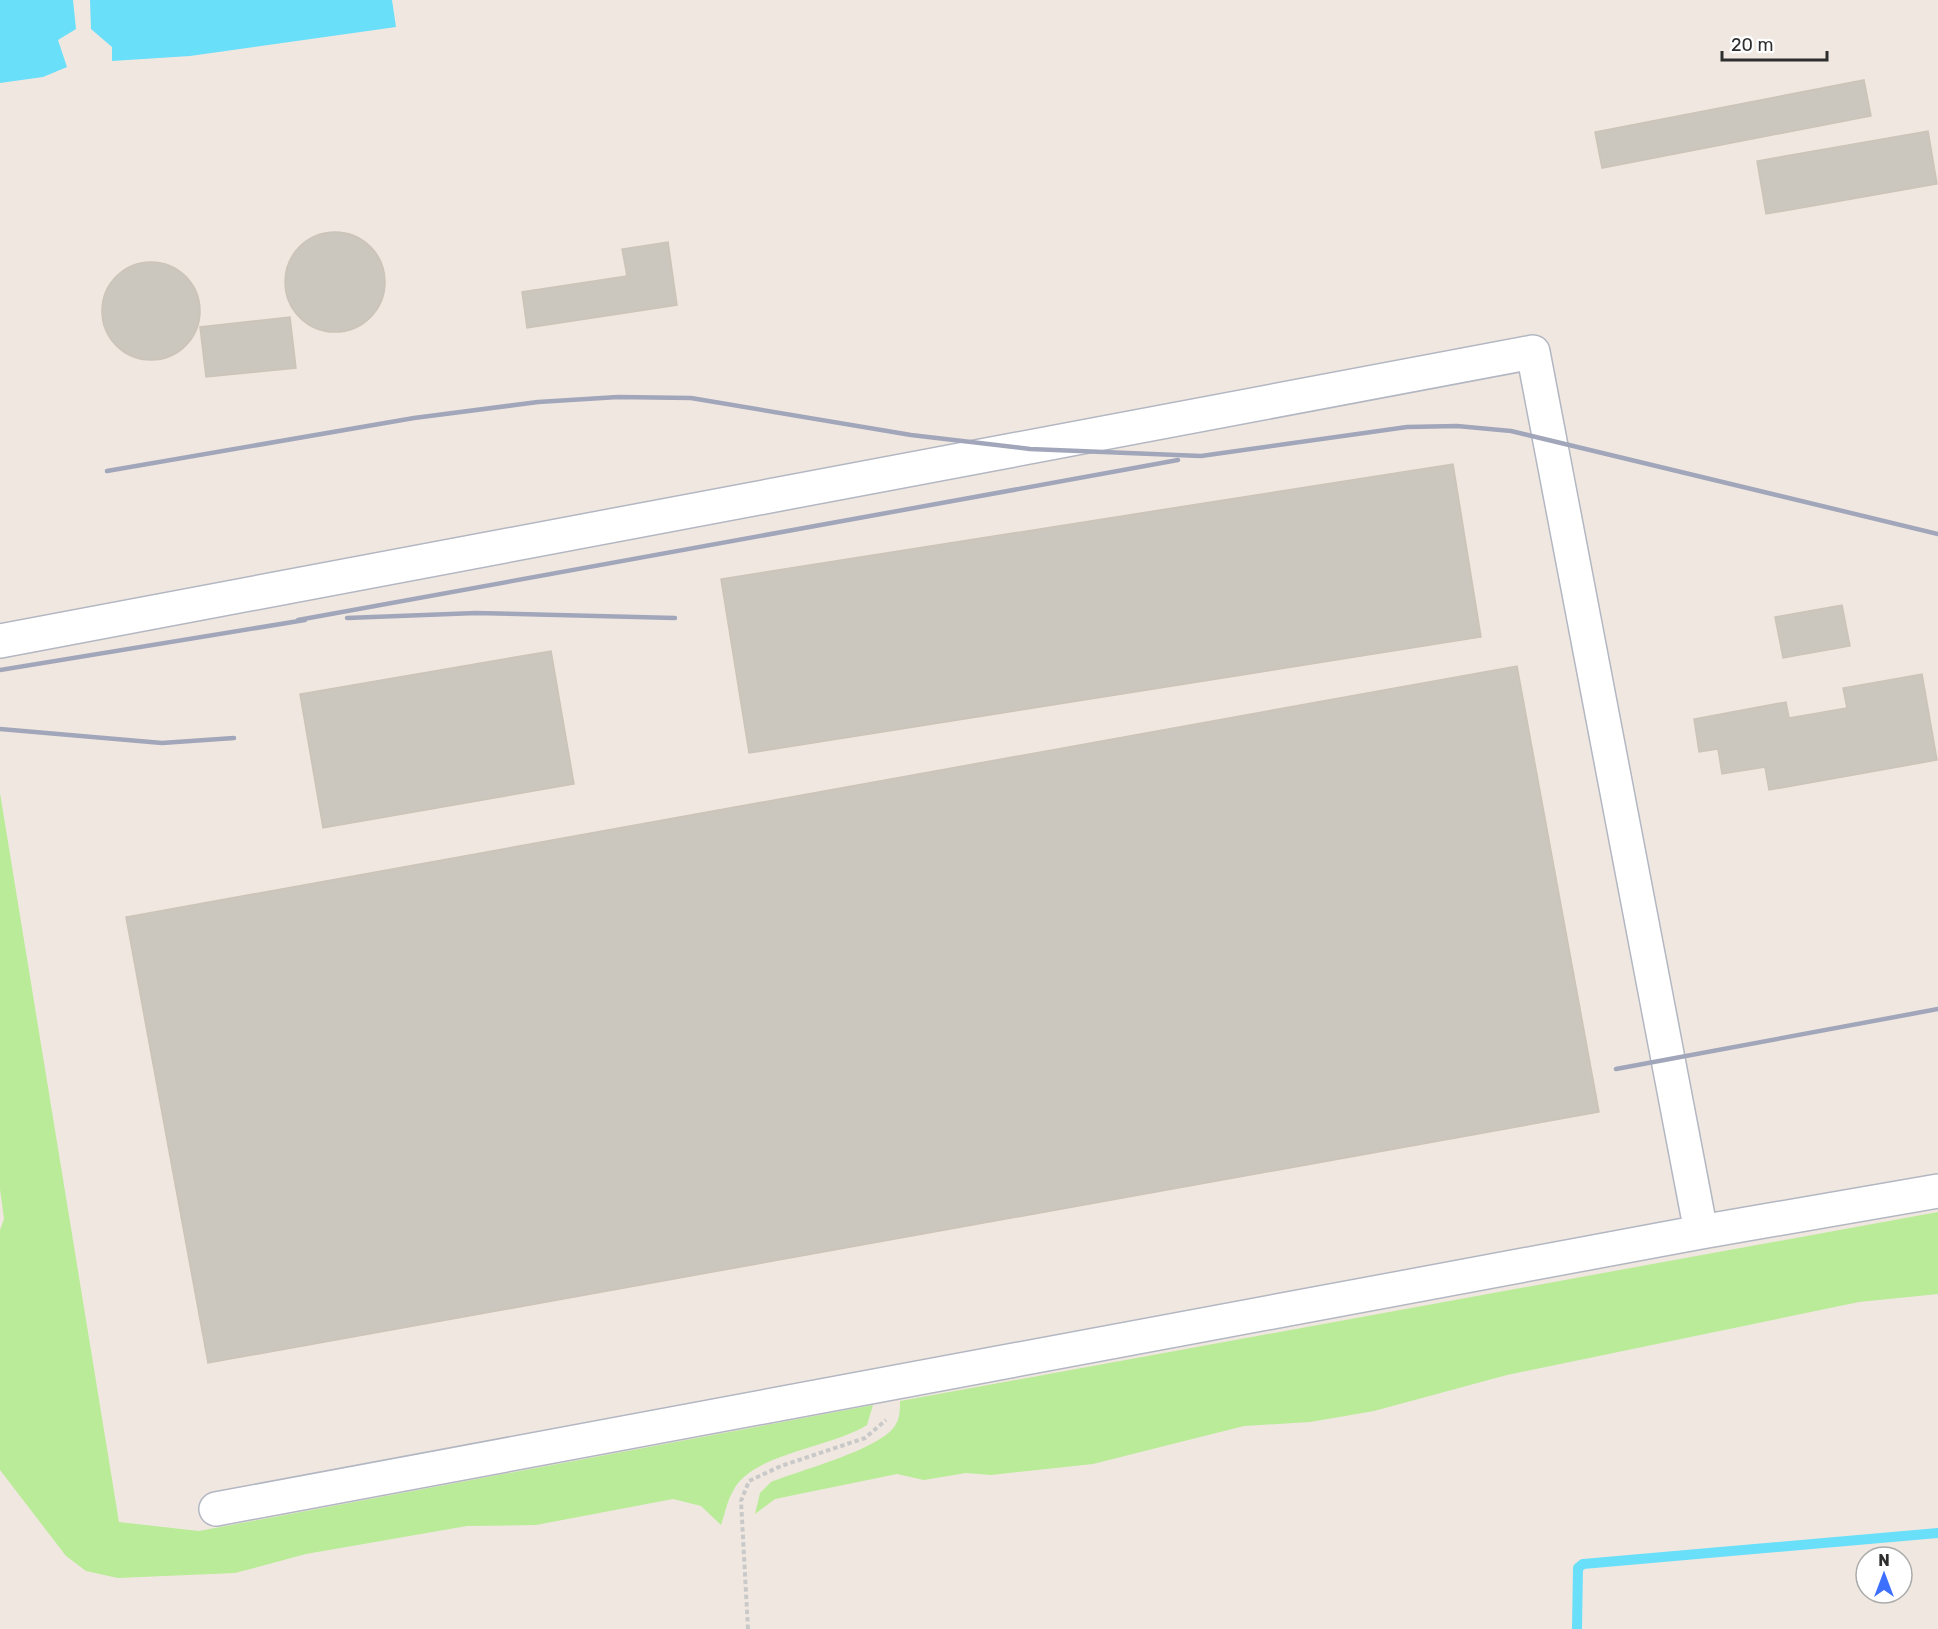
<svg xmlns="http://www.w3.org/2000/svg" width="1938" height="1629" viewBox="0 0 1938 1629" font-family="Rubik,sans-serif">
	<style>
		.green { fill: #baeb98 }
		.water { fill: #6adffa }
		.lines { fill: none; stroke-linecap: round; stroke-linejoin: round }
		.stream { stroke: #6adffa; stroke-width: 10 }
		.building { fill: #cbc6be; stroke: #ccc4b8; stroke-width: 1.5 }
		.minor-casing { stroke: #b3b7c2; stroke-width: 36 }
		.path { stroke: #c9c9c9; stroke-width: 4; stroke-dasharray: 4.5 3; stroke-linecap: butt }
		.minor { stroke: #fff; stroke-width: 33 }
		.rail { stroke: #a1a6ba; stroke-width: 4.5 }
	</style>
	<rect width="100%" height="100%" fill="#f0e8e0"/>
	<path class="green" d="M 0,793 L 119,1522 L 199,1531 L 873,1405 L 867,1425 C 831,1448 752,1453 733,1491 C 727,1501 725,1514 721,1525 L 701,1506 L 673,1499 L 536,1525 L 467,1526 L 306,1554 L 235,1573 L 118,1578 L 86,1571 L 66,1556 L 0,1470 L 0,1230 L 4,1219 L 0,1189 Z
		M 1938,1212 L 1938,1294 L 1859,1302 L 1507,1375 L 1374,1411 L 1310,1422 L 1244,1426 L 1093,1464 L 991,1475 L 966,1473 L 924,1480 L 897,1474 L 775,1499 L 755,1514 L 760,1493 L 771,1482 C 800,1470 883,1449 896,1424 C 900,1418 900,1408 900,1401 Z"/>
	<path class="water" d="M 0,0 L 73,0 L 76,29 L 58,40 L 67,67 L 43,77 L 0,83 Z
		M 90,0 L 392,0 L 396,27 L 190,56 L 112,61 L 112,47 L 91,29 Z"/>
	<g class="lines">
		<path class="stream" d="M 1577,1629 L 1578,1568 L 1583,1564 L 1938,1533"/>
	</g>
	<path class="building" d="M 1864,80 L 1871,116 L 1602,168 L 1595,132 Z
		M 1928,131 L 1937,184 L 1766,214 L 1757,161 Z
		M285 282a50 50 0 1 1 100 0a50 50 0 1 1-100 0Z
		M 668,242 L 677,305 L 527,328 L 522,292 L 627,276 L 622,249 Z
		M102 311a49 49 0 1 1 98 0a49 49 0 1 1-98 0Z
		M 290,317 L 296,368 L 206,377 L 200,327 Z
		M 1453,464 L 1481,637 L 749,753 L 721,579 Z
		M 1842,605 L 1850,646 L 1783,658 L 1775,617 Z
		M 551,651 L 574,784 L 323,828 L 300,694 Z
		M 1517,666 L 1599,1112 L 208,1363 L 126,917 Z
		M 1922,674 L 1937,760 L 1769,790 L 1765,767 L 1722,774 L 1718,749 L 1699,752 L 1694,719 L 1786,702 L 1789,718 L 1847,708 L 1843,688 Z"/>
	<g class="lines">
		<defs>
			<path id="minor" d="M 0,641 L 1533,352 L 1701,1232
				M 216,1509 L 1701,1232 L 1938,1191"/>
		</defs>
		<use href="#minor" class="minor-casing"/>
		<path class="path" d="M 748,1629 L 741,1501 L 749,1481 L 781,1466 L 865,1438 L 886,1420"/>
		<use href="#minor" class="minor"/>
		<path class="rail" d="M 107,471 L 414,418 L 538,402 L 618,397 L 691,398 L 911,435 L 1030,449 L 1201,456 L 1407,427 L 1457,426 L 1511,431 L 1938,534
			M 347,618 L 476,613 L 675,618
			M 298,620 L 1178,460
			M 0,670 L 305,620
			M 0,729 L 162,743 L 234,738
			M 1616,1069 L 1938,1009"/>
	</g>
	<g transform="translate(1884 1575)"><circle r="28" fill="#ffffff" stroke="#ababab" stroke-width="1.5"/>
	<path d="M0-4.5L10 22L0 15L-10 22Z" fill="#3e70ff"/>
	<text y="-9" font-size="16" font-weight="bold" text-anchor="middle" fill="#2e2e2e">N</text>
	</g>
	<path d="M1722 51v9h105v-9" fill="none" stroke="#2e2e2e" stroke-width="3"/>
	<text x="1731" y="51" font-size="18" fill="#2e2e2e" stroke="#ffffff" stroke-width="4.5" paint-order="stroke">20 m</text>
</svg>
